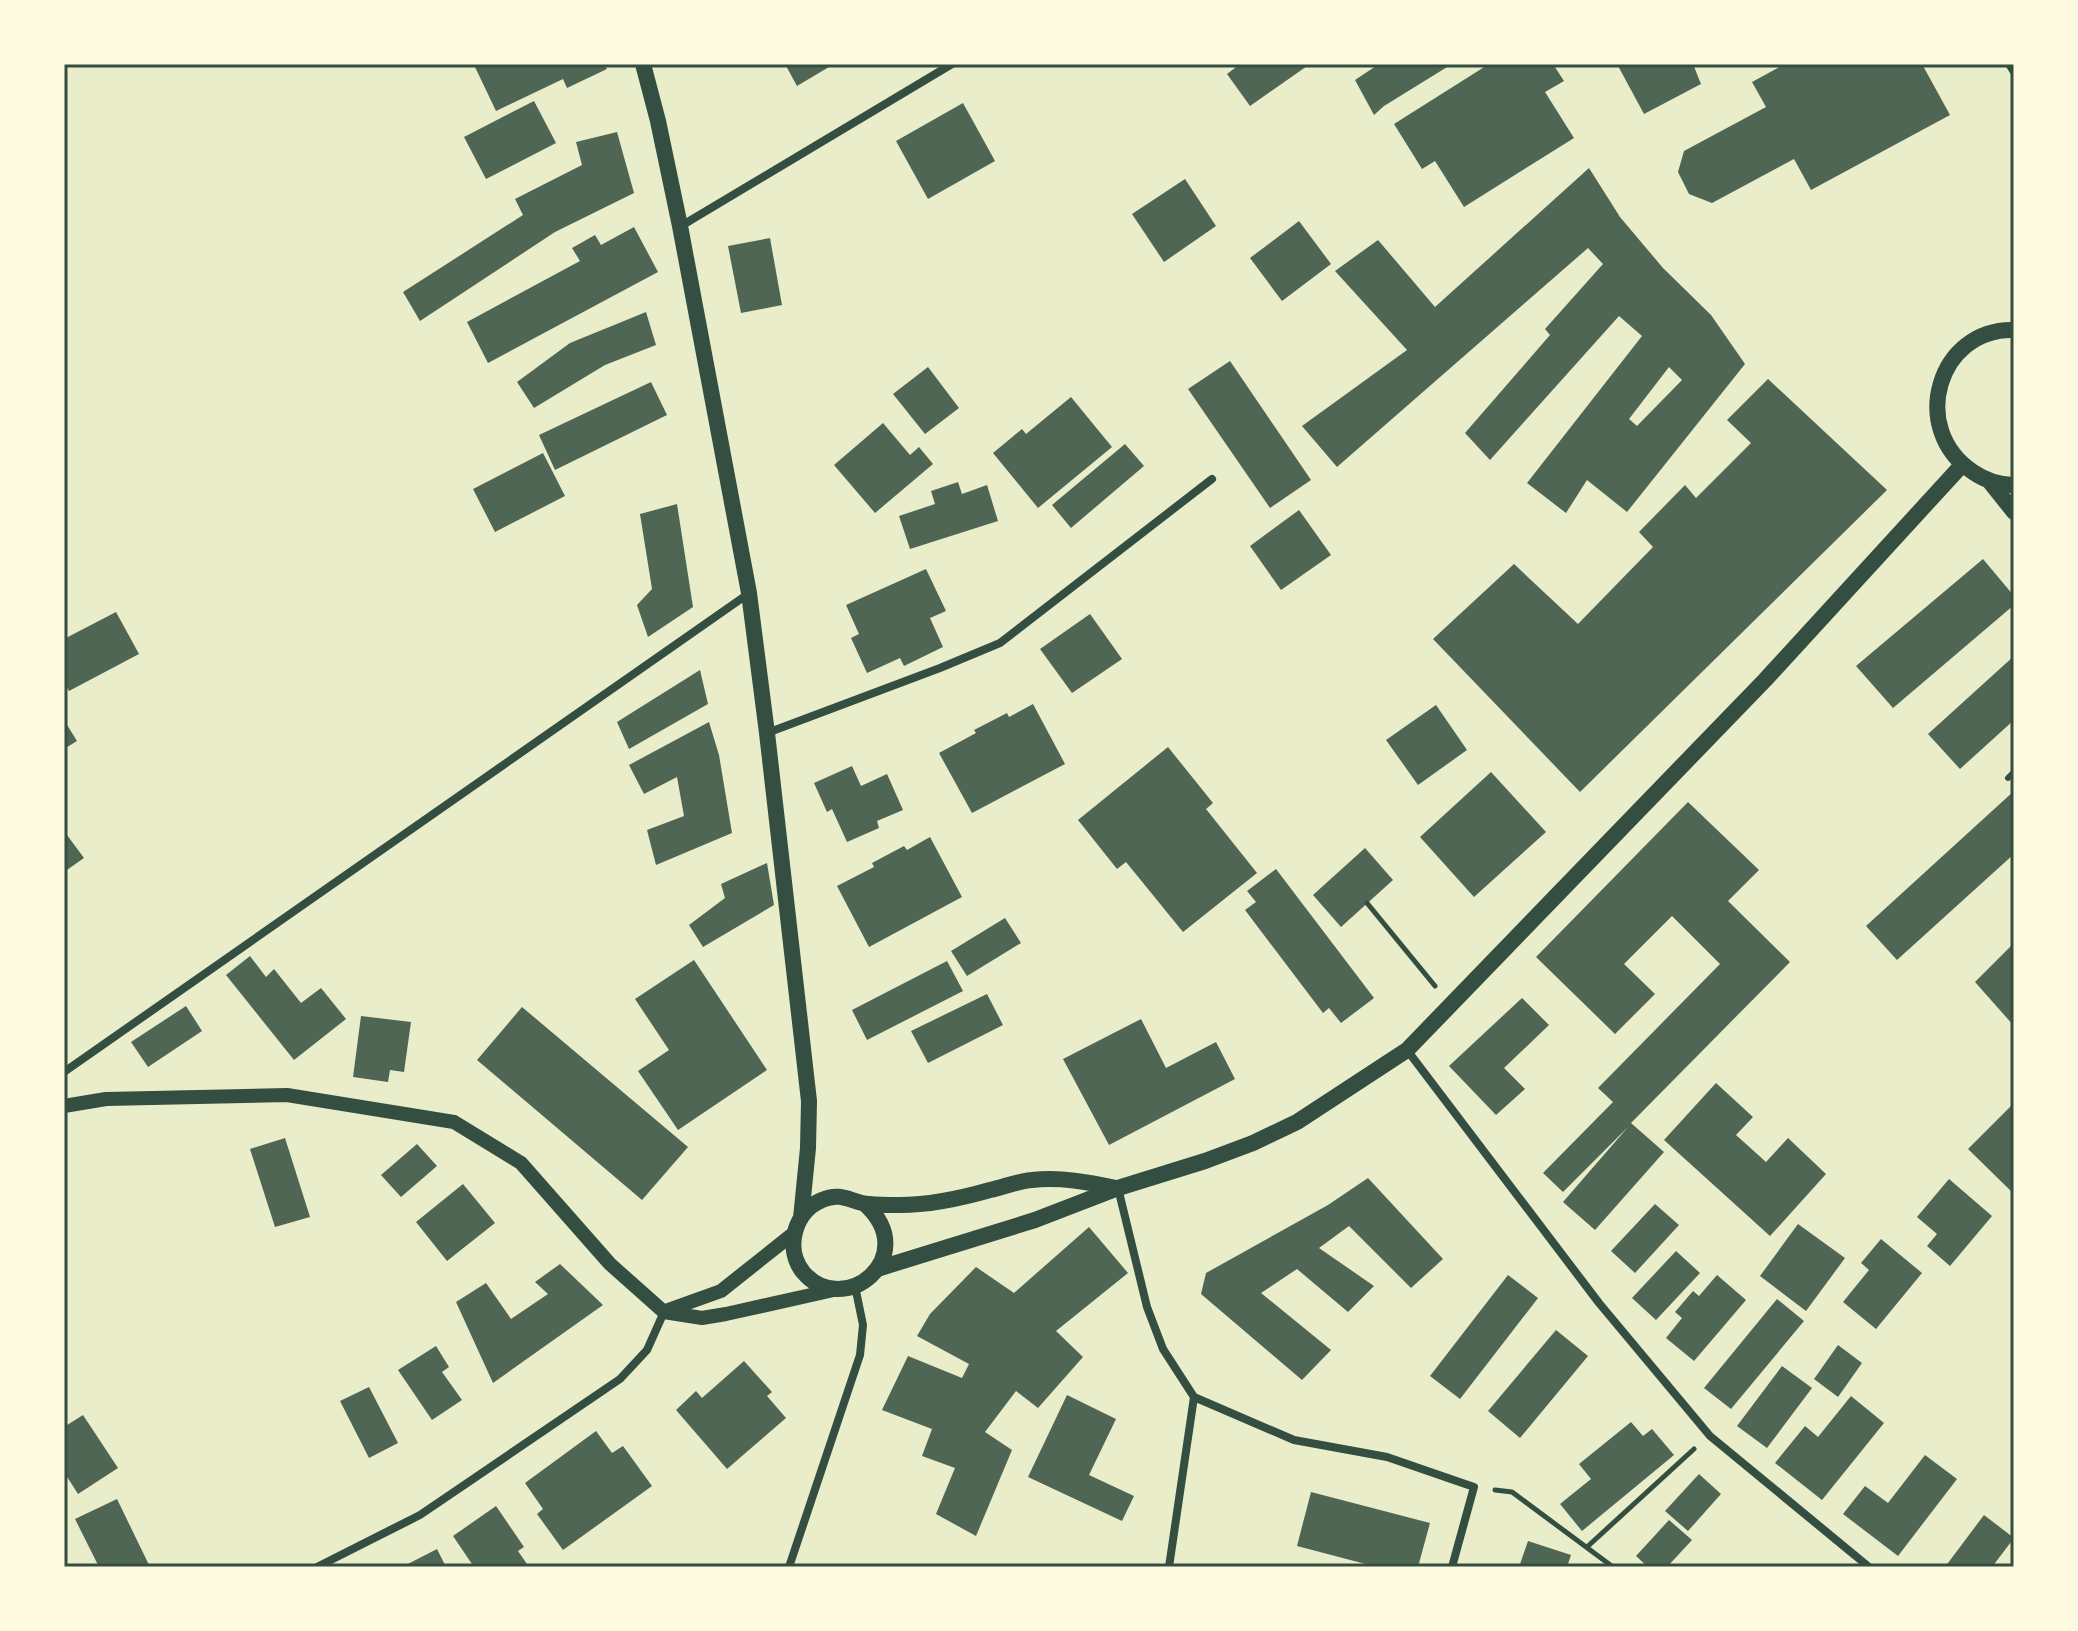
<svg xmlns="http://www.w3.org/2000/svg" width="2078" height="1631" viewBox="0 0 2078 1631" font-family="Helvetica,sans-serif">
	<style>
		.building { fill: #4f6655; fill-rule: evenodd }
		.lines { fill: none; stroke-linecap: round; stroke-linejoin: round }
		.path { stroke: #344e41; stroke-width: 5 }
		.service { stroke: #344e41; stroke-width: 6 }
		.minor { stroke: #344e41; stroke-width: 8 }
		.tertiary { stroke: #344e41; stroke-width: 14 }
		.secondary { stroke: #344e41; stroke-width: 16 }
		.neatline { fill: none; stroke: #344e41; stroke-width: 3 }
	</style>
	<rect width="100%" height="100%" fill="#e9edc9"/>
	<path class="building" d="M 482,64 L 604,64 L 607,69 L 567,88 L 563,79 L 496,111 L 475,67 Z
		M 785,64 L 834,64 L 797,86 Z
		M 1240,64 L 1310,64 L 1250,106 L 1227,74 Z
		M 1379,64 L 1452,64 L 1384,106 L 1374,115 L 1355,80 Z
		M 1489,64 L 1553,64 L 1564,81 L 1545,92 L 1574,138 L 1464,207 L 1435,161 L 1422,169 L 1394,124 Z
		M 1617,64 L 1693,64 L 1701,84 L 1644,114 Z
		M 1785,64 L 1922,64 L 1950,115 L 1811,190 L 1794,159 L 1712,203 L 1689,194 L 1678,172 L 1684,151 L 1766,107 L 1752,82 Z
		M 534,101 L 556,143 L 486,179 L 464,137 Z
		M 963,103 L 995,161 L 928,199 L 896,141 Z
		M 617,132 L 634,193 L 555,232 L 420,321 L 403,292 L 523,215 L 515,199 L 582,165 L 576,142 Z
		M 1589,168 L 1620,217 L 1663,268 L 1711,315 L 1745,364 L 1627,512 L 1587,480 L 1566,513 L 1527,483 L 1642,336 L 1619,316 L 1490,460 L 1465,433 L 1550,335 L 1545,329 L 1603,264 L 1588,248 L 1337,467 L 1302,426 L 1407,350 L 1335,271 L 1378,240 L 1435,307 ZM 1669,367 L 1682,380 L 1637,426 L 1629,419 Z
		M 1185,179 L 1216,226 L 1164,262 L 1132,214 Z
		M 1299,221 L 1331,264 L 1282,301 L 1250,258 Z
		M 634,227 L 658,272 L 488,363 L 467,322 L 580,261 L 572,248 L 595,235 L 601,245 Z
		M 770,238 L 782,305 L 741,313 L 728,246 Z
		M 646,312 L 656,345 L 605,365 L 534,408 L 517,382 L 570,343 Z
		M 1230,361 L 1311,480 L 1270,508 L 1188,389 Z
		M 928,367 L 959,408 L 925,434 L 893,394 Z
		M 1768,379 L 1887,490 L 1580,792 L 1433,639 L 1514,564 L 1578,624 L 1653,547 L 1639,532 L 1685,485 L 1696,498 L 1751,443 L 1727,420 Z
		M 651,382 L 667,415 L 555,470 L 539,435 Z
		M 1071,397 L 1112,447 L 1038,508 L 993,453 L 1022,429 L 1026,434 Z
		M 883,423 L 910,455 L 919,447 L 933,464 L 875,513 L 834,465 Z
		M 1125,444 L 1144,466 L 1071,528 L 1052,505 Z
		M 543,453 L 565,496 L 495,532 L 473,489 Z
		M 958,482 L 962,494 L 987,485 L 998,521 L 910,549 L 899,516 L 935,504 L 931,491 Z
		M 677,504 L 693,607 L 648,637 L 637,605 L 652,589 L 640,514 Z
		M 1299,510 L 1331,555 L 1281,590 L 1250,546 Z
		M 1983,559 L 2014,596 L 2014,605 L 1893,708 L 1856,666 Z
		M 926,569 L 946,611 L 930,618 L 943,647 L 904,666 L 900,658 L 867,673 L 851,638 L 859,634 L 846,605 Z
		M 116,612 L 139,654 L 69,691 L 64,682 L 64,639 Z
		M 1090,614 L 1122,659 L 1072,693 L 1040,649 Z
		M 2014,656 L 2014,720 L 1960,769 L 1928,734 Z
		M 700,670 L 708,704 L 629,749 L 617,722 Z
		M 1033,704 L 1065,764 L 972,813 L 939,753 L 976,733 L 974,730 L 1007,713 L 1009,717 Z
		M 1436,705 L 1467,750 L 1418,785 L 1386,740 Z
		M 64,720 L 77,741 L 64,749 Z
		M 709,722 L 719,755 L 732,833 L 656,865 L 647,830 L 684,816 L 677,777 L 644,794 L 629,765 Z
		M 1168,747 L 1213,803 L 1206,809 L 1257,873 L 1183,932 L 1126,862 L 1117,869 L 1078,820 Z
		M 852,766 L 861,786 L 887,774 L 903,810 L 877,821 L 879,828 L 847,842 L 832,809 L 827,812 L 814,783 Z
		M 1491,772 L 1546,832 L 1474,897 L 1420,837 Z
		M 2014,791 L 2014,854 L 1897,960 L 1866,926 Z
		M 1688,802 L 1759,870 L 1728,901 L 1790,962 L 1631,1123 L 1664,1152 L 1595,1230 L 1563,1202 L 1628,1127 L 1563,1192 L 1543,1173 L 1613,1102 L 1598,1088 L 1720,964 L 1672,916 L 1624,964 L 1655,994 L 1615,1034 L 1536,957 Z
		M 64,831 L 84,858 L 64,872 Z
		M 930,837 L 962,897 L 869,947 L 837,886 L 874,867 L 872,863 L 904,846 L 907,850 Z
		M 1365,848 L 1393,880 L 1341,927 L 1313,895 Z
		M 767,863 L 774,905 L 703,947 L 689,925 L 725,898 L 721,884 Z
		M 1276,869 L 1374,998 L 1341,1023 L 1329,1008 L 1323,1013 L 1245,910 L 1256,902 L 1247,891 Z
		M 1005,918 L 1021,943 L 967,976 L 951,951 Z
		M 2014,943 L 2014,1026 L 1975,982 Z
		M 250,956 L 266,977 L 274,969 L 301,1003 L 321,988 L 346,1019 L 294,1060 L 226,975 Z
		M 694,960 L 767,1070 L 678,1130 L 638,1071 L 669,1050 L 635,999 Z
		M 947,961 L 963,991 L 867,1040 L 852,1010 Z
		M 987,994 L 1003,1025 L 928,1063 L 911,1031 Z
		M 1522,998 L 1549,1025 L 1504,1068 L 1525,1089 L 1496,1115 L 1449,1066 Z
		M 186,1006 L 202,1031 L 148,1067 L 131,1042 Z
		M 522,1007 L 688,1147 L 642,1200 L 477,1060 Z
		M 361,1016 L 411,1022 L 404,1072 L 390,1070 L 388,1082 L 353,1077 Z
		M 1141,1019 L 1166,1068 L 1216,1042 L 1235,1079 L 1109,1145 L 1063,1059 Z
		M 1716,1083 L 1753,1117 L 1736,1135 L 1766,1162 L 1788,1138 L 1826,1174 L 1770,1236 L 1664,1140 Z
		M 2014,1103 L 2014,1194 L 1968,1149 Z
		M 285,1138 L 310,1217 L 275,1227 L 250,1149 Z
		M 417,1144 L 437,1166 L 401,1197 L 381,1175 Z
		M 1368,1178 L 1443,1259 L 1411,1288 L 1349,1226 L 1319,1248 L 1374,1286 L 1348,1312 L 1297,1269 L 1261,1293 L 1331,1350 L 1302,1380 L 1201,1294 L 1206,1273 L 1328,1205 Z
		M 1949,1179 L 1992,1216 L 1950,1266 L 1927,1246 L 1937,1234 L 1917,1217 Z
		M 463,1184 L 495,1223 L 447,1261 L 416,1222 Z
		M 1655,1204 L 1679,1225 L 1635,1273 L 1611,1251 Z
		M 1798,1224 L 1845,1258 L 1806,1311 L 1760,1276 Z
		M 1089,1227 L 1128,1273 L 1056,1331 L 1083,1357 L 1038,1408 L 1016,1391 L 985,1432 L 1012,1450 L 976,1536 L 936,1514 L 955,1468 L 922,1456 L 932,1429 L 882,1410 L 908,1356 L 962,1378 L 969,1364 L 917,1336 L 930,1314 L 976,1267 L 1014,1293 Z
		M 1881,1239 L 1922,1273 L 1876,1329 L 1843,1302 L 1869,1270 L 1861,1263 Z
		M 1676,1251 L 1700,1273 L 1656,1320 L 1632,1298 Z
		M 560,1264 L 603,1305 L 493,1383 L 456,1302 L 486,1283 L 511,1319 L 548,1294 L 535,1282 Z
		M 1508,1275 L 1538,1298 L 1460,1399 L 1430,1376 Z
		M 1717,1275 L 1746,1300 L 1694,1361 L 1666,1338 L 1682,1318 L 1675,1312 L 1693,1291 L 1699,1296 Z
		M 1777,1299 L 1804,1321 L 1731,1409 L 1704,1388 Z
		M 1556,1330 L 1588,1356 L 1520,1438 L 1488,1411 Z
		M 1838,1345 L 1862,1363 L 1838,1397 L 1814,1379 Z
		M 436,1346 L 449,1367 L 442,1372 L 462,1400 L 432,1420 L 398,1370 Z
		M 744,1361 L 772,1392 L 767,1396 L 786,1418 L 727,1469 L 676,1410 L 696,1391 L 702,1398 Z
		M 1782,1366 L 1812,1388 L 1767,1448 L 1737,1426 Z
		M 369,1387 L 398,1443 L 369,1458 L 340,1401 Z
		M 1067,1395 L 1116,1419 L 1089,1475 L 1134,1496 L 1122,1521 L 1028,1477 Z
		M 1851,1396 L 1884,1423 L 1822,1500 L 1775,1463 L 1805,1426 L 1818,1437 Z
		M 83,1415 L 118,1468 L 78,1494 L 64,1472 L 64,1427 Z
		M 1631,1422 L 1643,1436 L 1652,1429 L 1674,1455 L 1582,1531 L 1560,1504 L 1591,1479 L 1579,1464 Z
		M 596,1431 L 612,1453 L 623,1446 L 652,1486 L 563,1550 L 537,1514 L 543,1509 L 525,1483 Z
		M 1925,1455 L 1957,1479 L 1898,1556 L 1843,1514 L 1865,1486 L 1888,1503 Z
		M 1699,1474 L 1721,1494 L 1688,1531 L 1665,1511 Z
		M 1311,1492 L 1430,1523 L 1418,1567 L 1377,1567 L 1297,1546 Z
		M 117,1499 L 150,1567 L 99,1567 L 75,1519 Z
		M 496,1506 L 524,1547 L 518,1551 L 529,1567 L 474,1567 L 453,1536 Z
		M 1984,1515 L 2014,1538 L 1992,1567 L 1945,1567 Z
		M 1669,1520 L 1692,1540 L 1667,1567 L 1648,1567 L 1636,1556 Z
		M 1528,1541 L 1571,1555 L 1567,1567 L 1519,1567 Z
		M 437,1549 L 446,1567 L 402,1567 Z"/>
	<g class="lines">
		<path class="path" d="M 1367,903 L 1435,986
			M 1495,1490 L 1512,1492 L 1613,1567
			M 1587,1547 L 1694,1449"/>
		<path class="service" d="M 2008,778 L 2014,772"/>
		<path class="minor" d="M 2009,64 L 2014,72
			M 681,226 L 952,64
			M 767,733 L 940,668 L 1000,643 L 1212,479
			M 1407,1050 L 1599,1303 L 1710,1436 L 1869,1567
			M 64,1072 L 748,594
			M 1118,1188 L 1147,1307 L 1163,1349 L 1194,1397 L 1169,1567
			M 1194,1397 L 1294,1440 L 1387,1457 L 1474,1487 L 1452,1567
			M 317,1567 L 420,1515 L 620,1379 L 647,1350 L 664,1312
			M 789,1567 L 860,1355 L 863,1325 L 855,1286"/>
		<path class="tertiary" d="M 64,1106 L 106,1099 L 287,1095 L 454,1122 L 521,1163 L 610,1264 L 664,1312 L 702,1318 L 726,1314 L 838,1289
			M 668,1310 L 721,1291 L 794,1233"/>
		<path class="secondary" d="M 643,64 L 658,121 L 680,226 L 749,593 L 767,733 L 809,1101 L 808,1148 L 801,1218
			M 2014,330 C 1938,328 1908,429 1973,472 C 1986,481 1999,485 2014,485
			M 1990,482 L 2014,512
			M 865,1204 C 923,1257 843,1320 803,1272 C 784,1248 795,1211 822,1200 C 842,1191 852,1203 869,1204 C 879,1205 890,1205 900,1205 C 929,1205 962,1198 990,1190 C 1004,1187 1018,1181 1032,1180 C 1061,1177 1088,1182 1116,1188
			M 877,1269 L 1035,1220 L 1118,1188 L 1205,1161 L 1253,1143 L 1297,1122 L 1407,1050 L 1765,680 L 1962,465"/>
	</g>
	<rect width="2078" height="1631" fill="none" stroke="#fefae0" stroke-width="132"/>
	<rect x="66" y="66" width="1946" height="1499" class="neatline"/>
</svg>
